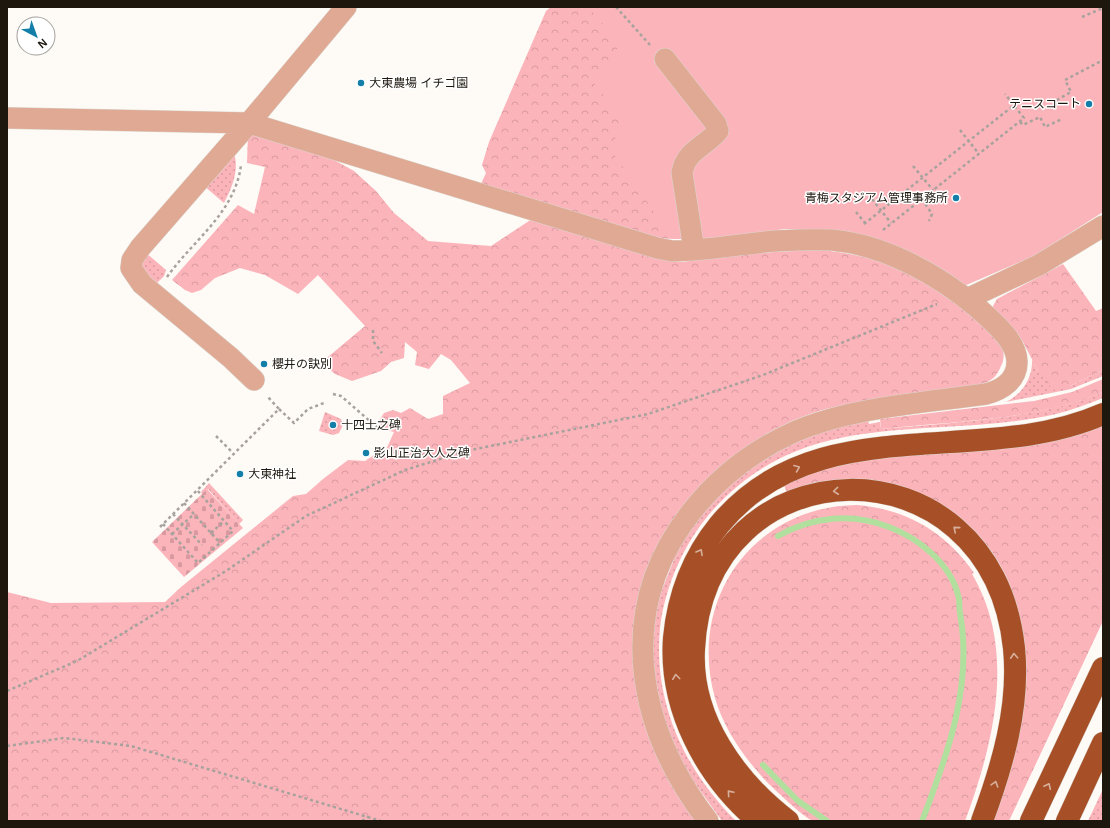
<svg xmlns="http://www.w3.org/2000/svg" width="1110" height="828" viewBox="0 0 1110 828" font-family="Arial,'Noto Sans JP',sans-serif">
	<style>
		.grass { fill: url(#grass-dots) }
		.forest { fill: url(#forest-crowns) }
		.cemetery { fill: url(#cemetery-stones) }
		.pitch { fill: #fcb4bb }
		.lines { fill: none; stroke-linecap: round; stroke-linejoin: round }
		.stream { stroke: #b1df9e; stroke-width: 6 }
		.minor-casing { stroke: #dad6d0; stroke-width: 22 }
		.highway-casing { stroke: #dad6d0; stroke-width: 23 }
		.path { stroke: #a7a29c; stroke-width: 2.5; stroke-dasharray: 3 3; stroke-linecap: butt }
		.minor { stroke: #e0a993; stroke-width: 21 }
		.highway { stroke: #a74f26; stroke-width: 22 }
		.oneway { stroke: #d7b09d }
		.poi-dot { fill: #137fa8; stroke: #fff; stroke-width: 1.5 }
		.labels { text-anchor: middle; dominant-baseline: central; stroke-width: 3; stroke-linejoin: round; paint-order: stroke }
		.poi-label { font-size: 12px; fill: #1d170e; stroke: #fff; text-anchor: start }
	</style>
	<defs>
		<pattern id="grass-dots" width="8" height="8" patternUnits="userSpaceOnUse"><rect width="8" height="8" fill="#fcb4bb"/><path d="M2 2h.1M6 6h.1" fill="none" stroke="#d89aa0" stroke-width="1.8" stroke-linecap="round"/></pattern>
		<pattern id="forest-crowns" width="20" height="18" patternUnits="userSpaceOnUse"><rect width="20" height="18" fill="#fcb4bb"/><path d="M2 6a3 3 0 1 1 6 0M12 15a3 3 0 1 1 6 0" fill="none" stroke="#d89aa0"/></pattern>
		<pattern id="cemetery-stones" width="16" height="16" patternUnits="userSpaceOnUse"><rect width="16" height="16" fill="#fcb4bb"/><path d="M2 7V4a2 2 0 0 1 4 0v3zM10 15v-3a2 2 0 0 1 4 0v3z" fill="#d89aa0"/></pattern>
	</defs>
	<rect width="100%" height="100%" fill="#fefaf5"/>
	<path class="grass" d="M 233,150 C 240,168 233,186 224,203 L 203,185 Z
		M 145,252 L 166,270 L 164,276 L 155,285 L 141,271 L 141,258 Z
		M 1032,359 L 1038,371 L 1070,386 L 1103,370 L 1103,376 L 1071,389 L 1006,402 C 1023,394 1033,377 1032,359 Z
		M 1103,392 L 1103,398 C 1088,404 1072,410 1056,414 C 933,442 808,403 712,511 C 684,543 665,586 660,628 C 653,702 684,769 736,821 L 722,821 L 686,771 L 665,726 L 651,658 L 657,602 L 681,542 L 711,502 L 749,468 L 789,445 L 824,430 L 868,420 L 869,424 L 880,422 L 881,429 C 954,422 1036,420 1103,392 Z
		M 325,412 L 341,419 L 343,425 L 339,433 L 333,435 L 319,431 Z
		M 209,483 L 243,520 L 239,524 L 208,489 L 202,494 L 201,492 Z
		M 1103,789 L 1103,821 L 1088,821 Z"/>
	<path class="forest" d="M 551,7 L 606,7 L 624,22 L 679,233 L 673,239 L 657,238 L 480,186 L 486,173 L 482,165 L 489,142 L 546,11 Z
		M 248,133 L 325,155 L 354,171 L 376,191 L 394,213 L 428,241 L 491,246 L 532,219 L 672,261 L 682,262 C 719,257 756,252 794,251 C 806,250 819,249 830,251 C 850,254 871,257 889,265 C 921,278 984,317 1001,346 C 1005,353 1004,360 1001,366 C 997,376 992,381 982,384 C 950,389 918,394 886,399 C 866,402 846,404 826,409 C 756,428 691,482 658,546 L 634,673 L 637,691 L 645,724 L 651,740 L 697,821 L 7,821 L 7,592 L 51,603 L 165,602 L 181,587 L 293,496 L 306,494 L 323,479 L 348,460 L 365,461 L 377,453 L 385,452 L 394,432 L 382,429 L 379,421 L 384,413 L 393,410 L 401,413 L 410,408 L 428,419 L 443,414 L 443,396 L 470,383 L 451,360 L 441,354 L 429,369 L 415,365 L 417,352 L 405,342 L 404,358 L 391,362 L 381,371 L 352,381 L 335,374 L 322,362 L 365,326 L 318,275 L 298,294 L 265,275 L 240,268 L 215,278 L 201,290 L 192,293 L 185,290 L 172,280 L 238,205 L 254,214 L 265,167 L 247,163 Z
		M 1063,264 L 1096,311 L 1103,308 L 1103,370 L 1070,386 L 1053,390 L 1038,371 L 1023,342 L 1006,320 L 994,311 L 993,306 L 997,299 Z
		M 1103,379 L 1103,392 C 1035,421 954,421 881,429 L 880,419 L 1034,401 L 1072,392 Z
		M 1103,425 L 1103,621 L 1009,821 L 993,821 L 1025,659 C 1022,629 1018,601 1005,574 C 966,495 868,457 787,493 L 784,485 L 809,474 L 857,461 L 1071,436 Z
		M 857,505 C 906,509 946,532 974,573 L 972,574 C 1017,650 994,743 965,821 C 926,821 888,821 850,821 C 841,821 821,824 813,821 C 803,817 774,789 765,780 C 743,756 724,729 715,698 C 687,599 754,506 857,505 Z"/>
	<path class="cemetery" d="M 207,489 L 243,528 L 184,577 L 152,542 Z"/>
	<path class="pitch" d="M 588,7 L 1103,7 L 1103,212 L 1034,256 L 964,286 L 830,230 L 785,229 L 707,239 L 673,239 L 609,147 L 626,124 L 594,83 L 621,43 Z"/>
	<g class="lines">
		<path class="stream" d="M 778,536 C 813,516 852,513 889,527 C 918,538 950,563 958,595 C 960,600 959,607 960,613 C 973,685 948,754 922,821
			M 763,765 L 798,801 L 827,821"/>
		<defs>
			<path id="minor" d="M 665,59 L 716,124 L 718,131 C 706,146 685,151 682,173 L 694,250
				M 7,118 L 249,123 L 657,248 L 672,251 C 706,251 740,244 775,241 C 793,240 814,239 832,240 C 885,245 939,275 979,309 C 993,322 1017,341 1017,362 C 1017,380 1002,390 986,394 C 924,403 851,407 794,432 C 754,450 719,477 692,511 C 614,609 636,727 708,821
				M 967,299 L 1039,265 L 1103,226
				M 254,380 L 231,358 L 142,284 L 131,268 L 132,260 L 140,248 L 249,123 L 346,7"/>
			<path id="highway" d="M 758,821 C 705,776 669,708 674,638 C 678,596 693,557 719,525 C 817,406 979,469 1103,414
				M 788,821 C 736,781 690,719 694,649 C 704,441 991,433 1014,648 C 1020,707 1002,767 982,821
				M 1031,821 L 1103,668
				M 1067,821 L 1103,743"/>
		</defs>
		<use href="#minor" class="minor-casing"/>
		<use href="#highway" class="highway-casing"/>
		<path class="path" d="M 616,7 L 650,45
			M 1082,17 L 1103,8
			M 1055,106 L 1057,100 L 1071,92 L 1065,80 L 1103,60
			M 1020,122 L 1023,125 L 1040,117 L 1045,127 L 1062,119
			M 960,130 L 979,154
			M 913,166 L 933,190
			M 872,199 L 891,223
			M 922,199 L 932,214 L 929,221
			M 856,212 L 865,223
			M 864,224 L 1018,102
			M 883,230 L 1024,118 L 1005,94
			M 167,277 C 193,240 235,213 241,165
			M 373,330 L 373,341 L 382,353
			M 333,394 L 341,396 L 379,429
			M 279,409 L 294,423 L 308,409 L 324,403
			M 216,436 L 233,453
			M 184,503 L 220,543
			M 173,514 L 202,545
			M 163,524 L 198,563 L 233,531 L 197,490
			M 160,527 L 279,409 L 267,396
			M 211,533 L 224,521
			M 172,534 L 194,514
			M 7,691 L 77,661 L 226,571 L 306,516 L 405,470 L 466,451 L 648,414 L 763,375 L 937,304
			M 7,746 L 64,738 L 131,746 L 381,821
			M 362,821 L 368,817"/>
		<use href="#minor" class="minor"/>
		<use href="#highway" class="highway"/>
	</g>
	<defs><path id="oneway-chevron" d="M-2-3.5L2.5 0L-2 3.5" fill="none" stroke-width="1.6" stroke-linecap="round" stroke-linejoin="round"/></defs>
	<g class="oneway">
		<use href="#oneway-chevron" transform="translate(797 468) rotate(-22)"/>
		<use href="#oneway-chevron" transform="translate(836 491) rotate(174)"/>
		<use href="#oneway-chevron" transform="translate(956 529) rotate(-139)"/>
		<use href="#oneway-chevron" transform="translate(700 552) rotate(-61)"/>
		<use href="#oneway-chevron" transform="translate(1014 656) rotate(-93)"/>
		<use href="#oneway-chevron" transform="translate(676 677) rotate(-97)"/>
		<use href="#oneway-chevron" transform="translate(995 784) rotate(-72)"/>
		<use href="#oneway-chevron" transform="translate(1048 786) rotate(-65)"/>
		<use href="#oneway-chevron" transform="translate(730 793) rotate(-131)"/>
	</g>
	<g class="poi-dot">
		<circle cx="361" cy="83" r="4"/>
		<circle cx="1089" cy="104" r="4"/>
		<circle cx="956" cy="198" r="4"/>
		<circle cx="264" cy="364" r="4"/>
		<circle cx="333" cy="425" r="4"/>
		<circle cx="366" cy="453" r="4"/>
		<circle cx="240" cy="474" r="4"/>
	</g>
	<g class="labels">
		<g class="poi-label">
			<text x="369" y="83">大東農場 イチゴ園</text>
			<text x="1081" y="104" text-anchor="end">テニスコート</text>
			<text x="948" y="198" text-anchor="end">青梅スタジアム管理事務所</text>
			<text x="272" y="364">櫻井の訣別</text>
			<text x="341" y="425">十四士之碑</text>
			<text x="374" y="453">影山正治大人之碑</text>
			<text x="248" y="474">大東神社</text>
		</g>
	</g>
	<rect width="1110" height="828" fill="none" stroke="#1d170e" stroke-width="16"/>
	<g transform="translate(36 36) rotate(139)"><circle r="19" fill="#ffffff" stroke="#a5a29f"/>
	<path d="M0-3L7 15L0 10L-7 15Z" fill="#137fa8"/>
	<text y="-6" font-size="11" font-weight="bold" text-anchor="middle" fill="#1d170e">N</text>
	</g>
</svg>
